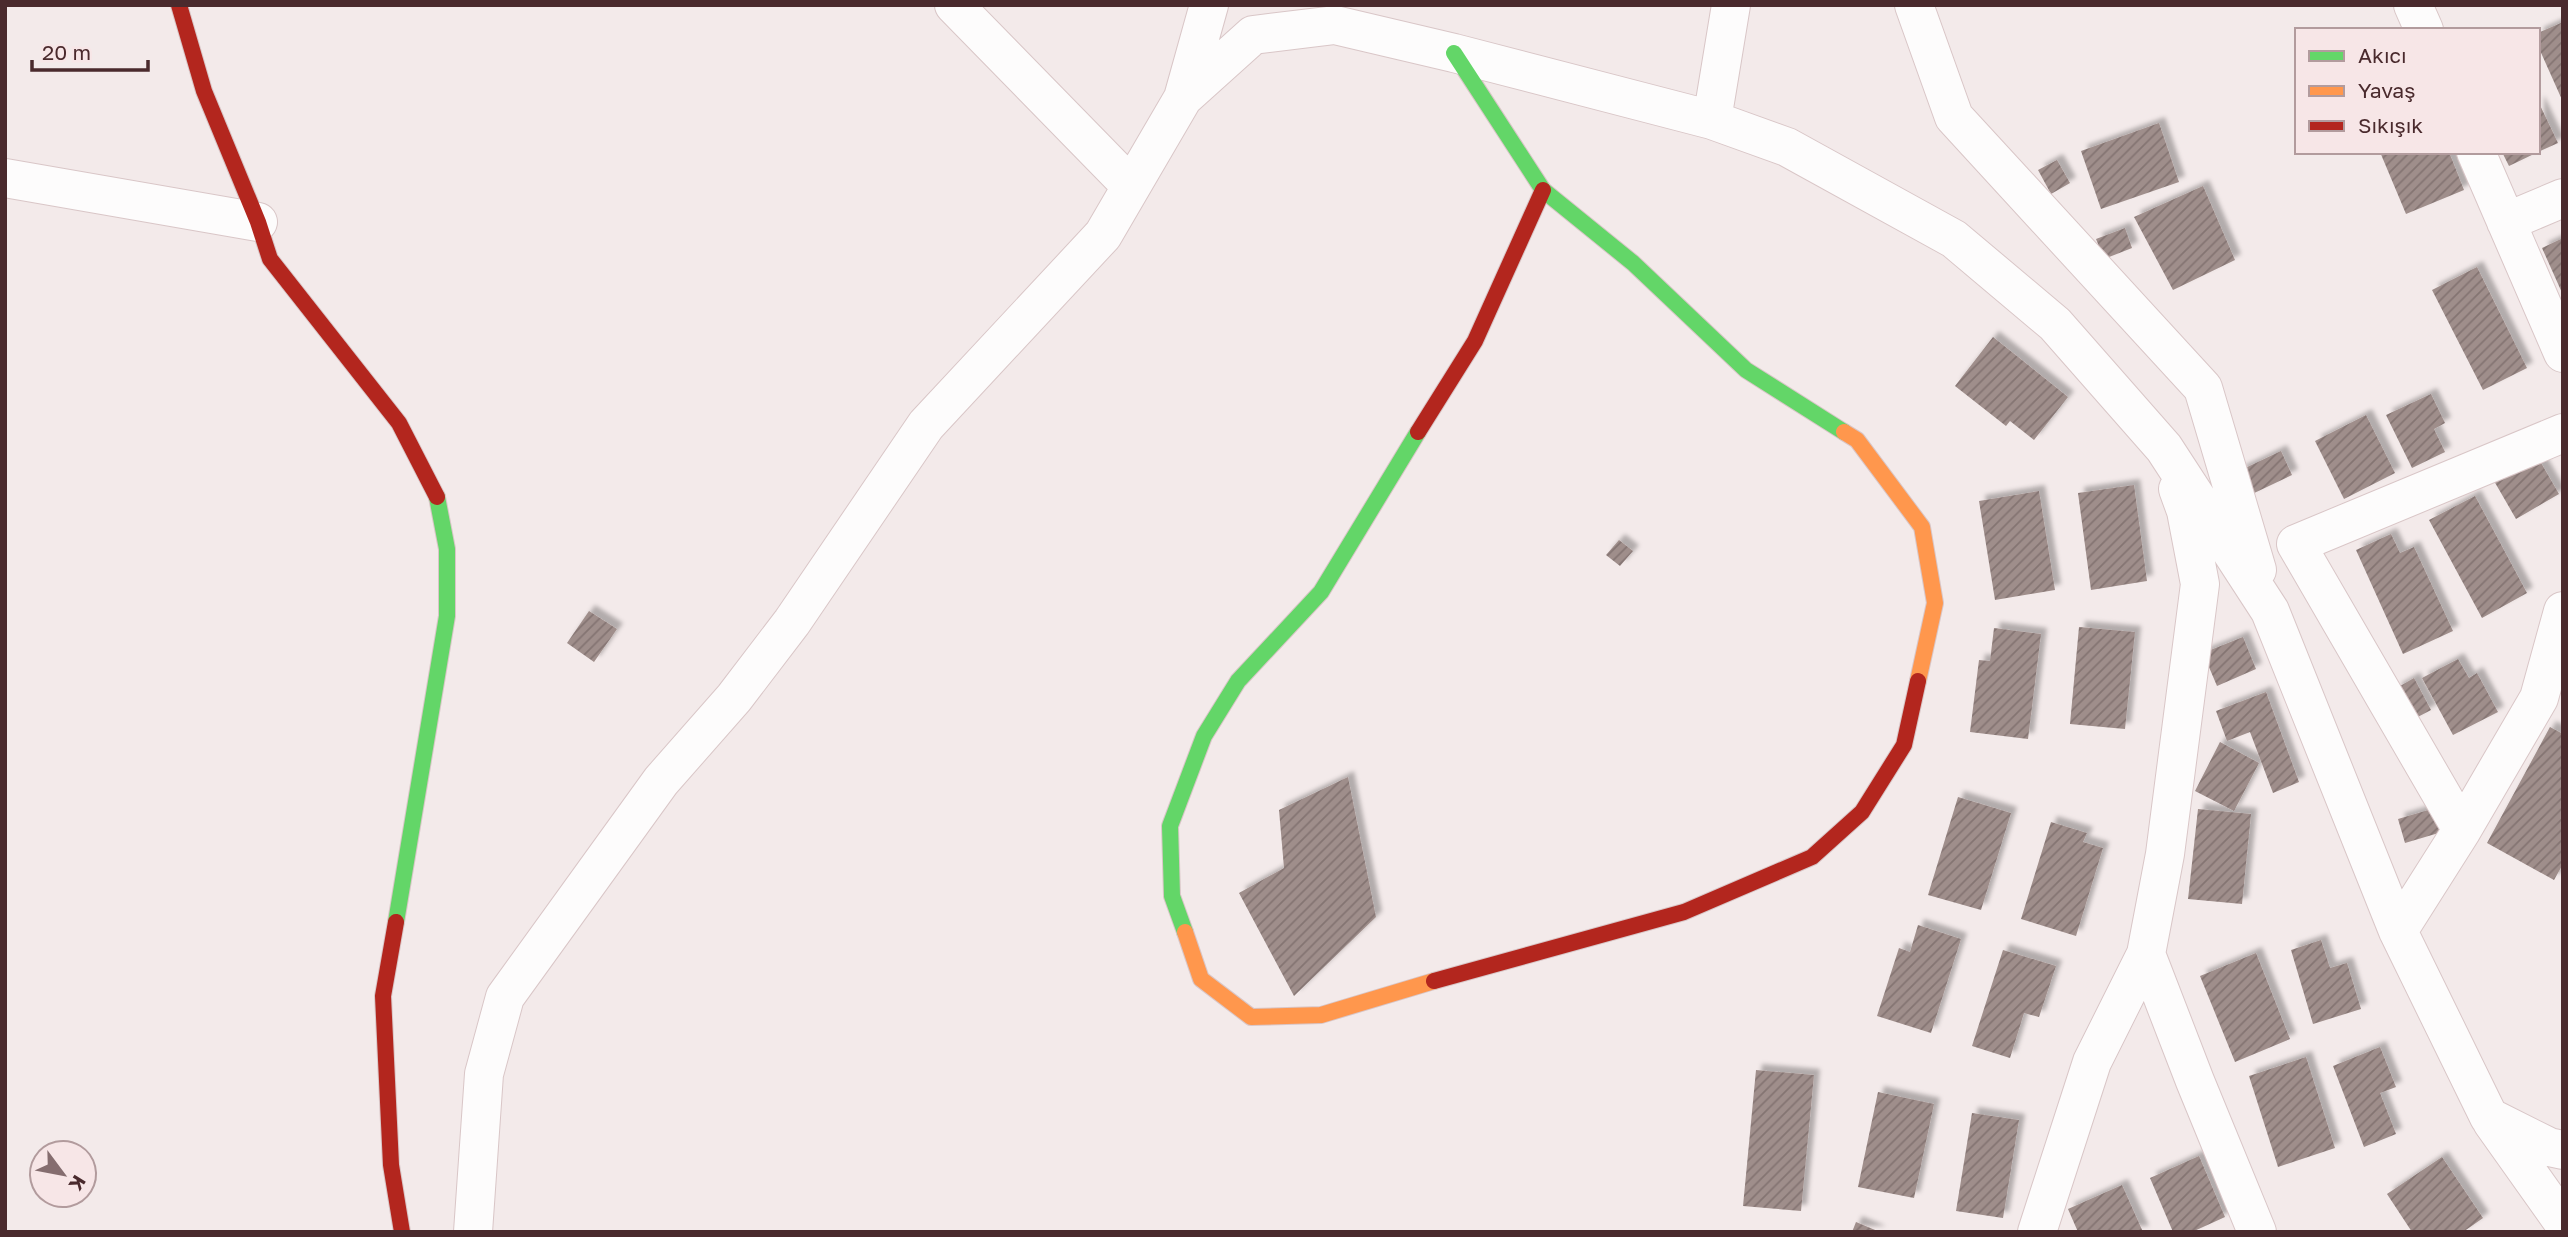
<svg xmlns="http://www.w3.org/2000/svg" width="2568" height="1237" viewBox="0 0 2568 1237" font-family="'Golos Text',sans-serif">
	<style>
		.building { fill: url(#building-hatch); filter: url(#shadow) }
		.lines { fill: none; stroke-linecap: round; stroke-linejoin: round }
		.street-casing { stroke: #d9c6c7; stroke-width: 40 }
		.fast-casing { stroke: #d9c6c7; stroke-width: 18 }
		.slow-casing { stroke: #d9c6c7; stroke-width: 18 }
		.jam-casing { stroke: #d9c6c7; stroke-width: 18 }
		.street { stroke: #fdfcfc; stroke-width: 38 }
		.fast { stroke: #63d668; stroke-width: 16 }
		.slow { stroke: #ff974d; stroke-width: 16 }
		.jam { stroke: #b3261e; stroke-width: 16 }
	</style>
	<defs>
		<pattern id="building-hatch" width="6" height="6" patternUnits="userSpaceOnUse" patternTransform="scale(1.75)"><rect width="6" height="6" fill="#9f8e8b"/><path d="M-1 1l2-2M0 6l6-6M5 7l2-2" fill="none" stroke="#847472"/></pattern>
		<filter id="shadow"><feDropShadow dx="6" dy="-6" stdDeviation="2" flood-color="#0004"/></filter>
	</defs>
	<rect width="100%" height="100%" fill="#f3eaea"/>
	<path class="building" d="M 2563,22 L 2563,102 L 2538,46 L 2538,33 Z
		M 2538,101 L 2558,143 L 2538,152 Z
		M 2159,123 L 2179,182 L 2101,209 L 2081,151 Z
		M 2380,152 L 2449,152 L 2464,190 L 2406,214 Z
		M 2502,152 L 2538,152 L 2509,166 Z
		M 2057,160 L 2070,183 L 2051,194 L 2038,170 Z
		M 2203,186 L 2235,260 L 2173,290 L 2134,217 Z
		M 2125,228 L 2132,248 L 2104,259 L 2096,239 Z
		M 2563,238 L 2563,295 L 2542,248 Z
		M 2477,267 L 2527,368 L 2483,390 L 2432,290 Z
		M 1993,337 L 2068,397 L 2034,440 L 2010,421 L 2006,426 L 1955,386 Z
		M 2431,394 L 2445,423 L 2434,429 L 2445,452 L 2412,468 L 2386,415 Z
		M 2366,415 L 2395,473 L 2344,499 L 2315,441 Z
		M 2533,449 L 2559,494 L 2516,519 L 2490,474 Z
		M 2281,451 L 2292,475 L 2250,495 L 2239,471 Z
		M 2134,485 L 2147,581 L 2091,590 L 2078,493 Z
		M 2039,491 L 2055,590 L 1995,600 L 1979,501 Z
		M 2475,496 L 2527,593 L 2482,618 L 2429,520 Z
		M 2391,534 L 2400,553 L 2414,547 L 2453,631 L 2403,654 L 2356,550 Z
		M 1619,540 L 1633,551 L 1620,566 L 1606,555 Z
		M 589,611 L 617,629 L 594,662 L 567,643 Z
		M 2079,627 L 2135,632 L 2125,729 L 2070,724 Z
		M 1994,628 L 2041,634 L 2028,739 L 1970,732 L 1979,660 L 1990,661 Z
		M 2243,637 L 2256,669 L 2217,686 L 2203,653 Z
		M 2458,659 L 2469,678 L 2477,673 L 2498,712 L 2453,735 L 2422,678 Z
		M 2414,678 L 2431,710 L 2412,720 L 2395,689 Z
		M 2266,692 L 2299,782 L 2273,793 L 2250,732 L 2227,741 L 2216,711 Z
		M 2550,727 L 2563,734 L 2563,864 L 2554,880 L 2487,843 Z
		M 2220,742 L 2259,763 L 2234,811 L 2195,791 Z
		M 1348,777 L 1376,917 L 1294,996 L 1239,893 L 1284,868 L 1279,810 Z
		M 1958,797 L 2011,813 L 1981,910 L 1928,895 Z
		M 2435,808 L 2442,832 L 2405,843 L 2398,819 Z
		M 2198,809 L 2251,814 L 2242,904 L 2188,899 Z
		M 2051,822 L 2087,833 L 2083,842 L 2103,848 L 2076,936 L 2021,919 Z
		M 1918,925 L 1961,939 L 1931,1033 L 1877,1016 L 1899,948 L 1910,952 Z
		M 2321,940 L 2330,968 L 2347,963 L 2361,1009 L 2313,1024 L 2291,950 Z
		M 2003,950 L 2056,966 L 2039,1017 L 2024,1013 L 2010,1058 L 1972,1046 Z
		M 2256,953 L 2290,1039 L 2235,1062 L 2200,976 Z
		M 2380,1047 L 2396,1087 L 2380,1093 L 2396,1134 L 2364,1147 L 2333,1066 Z
		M 2306,1057 L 2335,1148 L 2278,1167 L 2249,1076 Z
		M 1756,1070 L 1814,1075 L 1801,1211 L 1743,1206 Z
		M 1878,1092 L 1934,1104 L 1914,1198 L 1858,1187 Z
		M 1972,1113 L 2019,1120 L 2003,1218 L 1956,1211 Z
		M 2199,1156 L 2225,1217 L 2192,1232 L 2173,1232 L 2150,1178 Z
		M 2442,1157 L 2483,1218 L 2463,1232 L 2412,1232 L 2387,1194 Z
		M 2122,1185 L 2143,1232 L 2078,1232 L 2068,1209 Z
		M 1856,1222 L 1880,1232 L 1852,1232 Z"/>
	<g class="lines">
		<defs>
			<path id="street" d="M 954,5 L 1131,186
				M 1914,5 L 1954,117 L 2203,388 L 2257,570
				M 2413,5 L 2424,30
				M 1183,98 L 1253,35 L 1335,25 L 1454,53 L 1712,120 L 1787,147 L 1954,239 L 2055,324 L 2164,448 L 2270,611 L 2398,931 L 2489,1117 L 2549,1147 L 2563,1150
				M 1712,120 L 1731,5
				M 2476,152 L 2563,353
				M 5,178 L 258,222
				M 2506,222 L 2563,198
				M 2462,830 L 2296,544 L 2563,433
				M 2398,931 L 2462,830 L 2539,698 L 2563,611
				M 2146,954 L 2195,1081 L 2257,1232
				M 2492,1122 L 2563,1222
				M 473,1232 L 484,1074 L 505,997 L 661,781 L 734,698 L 792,622 L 926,425 L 1103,235 L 1183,98 L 1209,5
				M 2037,1232 L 2092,1062 L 2146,954 L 2165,854 L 2200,584 L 2186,511 L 2178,489"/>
			<path id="fast" d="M 1454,53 L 1543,190 L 1633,263 L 1746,370 L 1844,432
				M 396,922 L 447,616 L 447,549 L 437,497
				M 1185,932 L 1172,896 L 1170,826 L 1204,736 L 1238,681 L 1321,592 L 1418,432"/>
			<path id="slow" d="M 1844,432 L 1857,440 L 1922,527 L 1935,603 L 1918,681
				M 1185,932 L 1201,979 L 1251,1017 L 1321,1015 L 1434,981"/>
			<path id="jam" d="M 179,5 L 204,91 L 258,222 L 270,259 L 399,423 L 437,497
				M 1418,432 L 1475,341 L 1543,190
				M 396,922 L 383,996 L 391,1165 L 402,1232
				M 1434,981 L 1684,912 L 1812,857 L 1862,812 L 1904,745 L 1918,681"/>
		</defs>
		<use href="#street" class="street-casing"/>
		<use href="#fast" class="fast-casing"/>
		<use href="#slow" class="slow-casing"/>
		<use href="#jam" class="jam-casing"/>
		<use href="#street" class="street"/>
		<use href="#fast" class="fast"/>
		<use href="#slow" class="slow"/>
		<use href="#jam" class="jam"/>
	</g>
	<rect width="2568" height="1237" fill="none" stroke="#4a2a2d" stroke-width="14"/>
	<rect x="2295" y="28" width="245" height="126" fill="#f7e6e7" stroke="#b29b9d" stroke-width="2"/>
	<rect x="2309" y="51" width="35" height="10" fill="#63d668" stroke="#b29b9d" stroke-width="2"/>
	<text x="2358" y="63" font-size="21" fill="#4a2a2d">Akıcı</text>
	<rect x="2309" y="86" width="35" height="10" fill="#ff974d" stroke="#b29b9d" stroke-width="2"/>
	<text x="2358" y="98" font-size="21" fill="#4a2a2d">Yavaş</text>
	<rect x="2309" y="121" width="35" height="10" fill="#b3261e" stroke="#b29b9d" stroke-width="2"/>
	<text x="2358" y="133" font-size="21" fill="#4a2a2d">Sıkışık</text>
	<g transform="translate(63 1174) rotate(122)"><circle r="33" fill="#f7e6e7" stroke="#b29b9d" stroke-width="2"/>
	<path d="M0-5L12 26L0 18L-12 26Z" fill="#856d6f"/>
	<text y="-10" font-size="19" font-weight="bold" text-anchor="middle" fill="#4a2a2d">K</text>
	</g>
	<path d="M32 60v10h116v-10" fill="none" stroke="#4a2a2d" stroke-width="3.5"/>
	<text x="42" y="60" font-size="21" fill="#4a2a2d" stroke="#f7e6e7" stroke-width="5" paint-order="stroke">20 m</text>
</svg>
